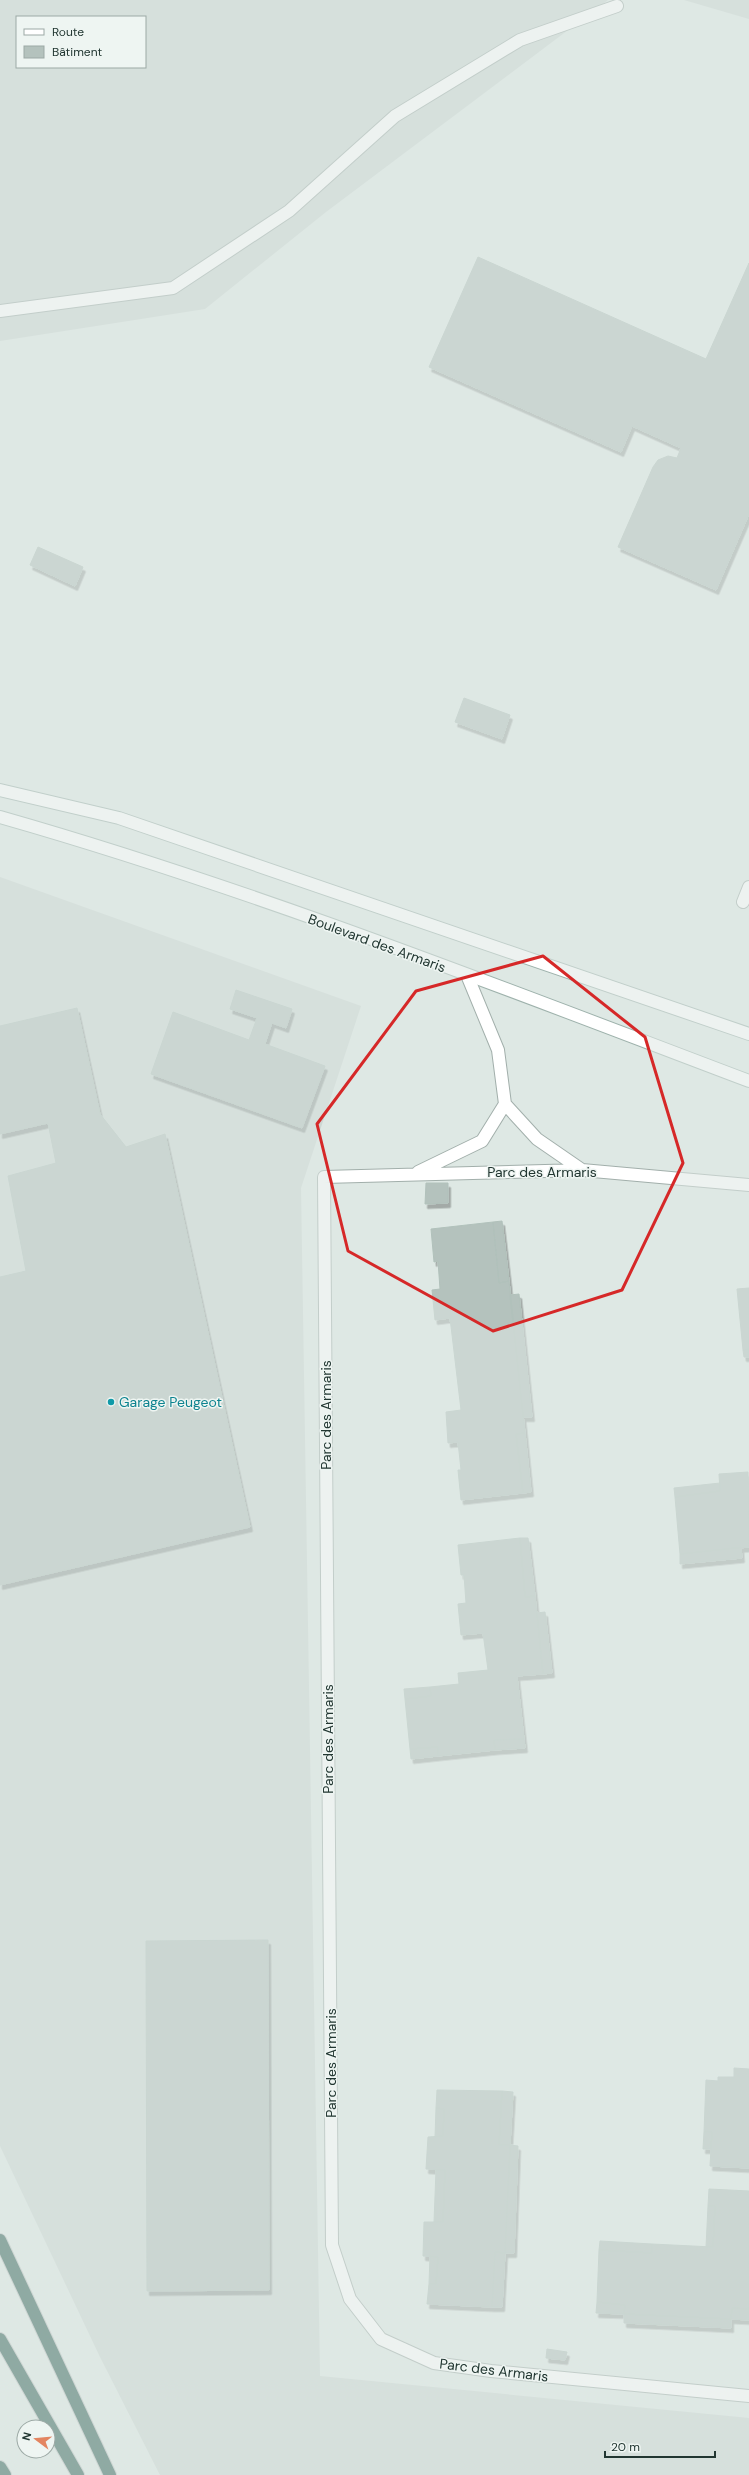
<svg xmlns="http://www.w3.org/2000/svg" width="749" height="2475" viewBox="0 0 749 2475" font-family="'DM Sans',sans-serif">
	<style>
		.built { fill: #ccd7d3; fill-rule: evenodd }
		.building { fill: #b4c2bd; stroke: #b1c1bb; filter: url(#shadow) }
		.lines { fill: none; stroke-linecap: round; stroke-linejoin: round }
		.service-casing { stroke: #a2afab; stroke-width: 14 }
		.minor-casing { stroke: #a2afab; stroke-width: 14 }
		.secondary-casing { stroke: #9eb2ac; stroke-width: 14 }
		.motorway-casing { stroke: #bcc3c1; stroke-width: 14 }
		.service { stroke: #fff; stroke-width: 12 }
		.minor { stroke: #fff; stroke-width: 12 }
		.secondary { stroke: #fff; stroke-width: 12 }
		.motorway { stroke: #305f56; stroke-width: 12 }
		.marked { fill: none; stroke: #d62828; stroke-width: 3; stroke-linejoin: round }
		.culture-dot { fill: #0f9aa8; stroke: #eef5f2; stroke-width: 1.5 }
		.labels { text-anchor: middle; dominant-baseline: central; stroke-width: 3; stroke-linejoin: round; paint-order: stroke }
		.street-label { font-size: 14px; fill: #213631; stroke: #eef5f2 }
		.culture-label { font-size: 14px; fill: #0d838f; stroke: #eef5f2; text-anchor: start }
	</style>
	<defs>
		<filter id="shadow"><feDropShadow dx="2.5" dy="4.5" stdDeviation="0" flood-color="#0004"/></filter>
	</defs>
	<rect width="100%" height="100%" fill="#dee8e4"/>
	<path class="built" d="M 0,0 L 608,0 L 326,212 L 205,309 L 0,341 ZM 17,17 L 145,17 L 145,67 L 17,67 Z
		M 684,0 L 749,0 L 749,19 Z
		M 0,877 L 361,1006 L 301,1188 L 320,2376 L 749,2418 L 749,2475 L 160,2475 L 100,2357 L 0,2146 Z"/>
	<path class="building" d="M 478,257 L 706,359 L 749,263 L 749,514 L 716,590 L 618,547 L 653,467 L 658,460 L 668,456 L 677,458 L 681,448 L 632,426 L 621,452 L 429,367 Z
		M 38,547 L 83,567 L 75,586 L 30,565 Z
		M 464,698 L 510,715 L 502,739 L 455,722 Z
		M 236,990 L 292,1009 L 286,1028 L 272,1023 L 265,1044 L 325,1066 L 302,1128 L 151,1074 L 173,1012 L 249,1040 L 257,1018 L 230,1009 Z
		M 77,1008 L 100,1114 L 126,1147 L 165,1134 L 250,1527 L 0,1585 L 0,1277 L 26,1271 L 8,1176 L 56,1163 L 48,1123 L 0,1134 L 0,1026 Z
		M 426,1183 L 448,1183 L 448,1203 L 425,1204 Z
		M 502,1221 L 509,1281 L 499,1283 L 493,1222 Z
		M 493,1222 L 499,1283 L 509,1281 L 525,1433 L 516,1434 L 523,1493 L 461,1500 L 458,1470 L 461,1470 L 458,1442 L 448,1443 L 446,1412 L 461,1410 L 450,1318 L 435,1320 L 432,1290 L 440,1289 L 438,1261 L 434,1262 L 431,1229 Z
		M 749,1288 L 749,1349 L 743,1350 L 737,1289 Z
		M 519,1294 L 532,1417 L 523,1417 L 510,1295 Z
		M 749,1349 L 749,1357 L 744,1357 L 743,1350 Z
		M 525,1433 L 531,1492 L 523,1493 L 516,1434 Z
		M 748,1472 L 749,1547 L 680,1554 L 675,1497 L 720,1491 L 719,1474 Z
		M 720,1483 L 720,1491 L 675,1497 L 674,1488 Z
		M 520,1538 L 528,1538 L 535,1596 L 525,1597 Z
		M 520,1538 L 525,1597 L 535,1596 L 543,1674 L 517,1676 L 524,1739 L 494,1740 L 495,1750 L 438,1756 L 438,1747 L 410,1749 L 405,1699 L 431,1696 L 430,1687 L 459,1684 L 458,1673 L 488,1670 L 483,1633 L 461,1635 L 458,1604 L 466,1603 L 464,1575 L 461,1575 L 458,1545 Z
		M 741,1547 L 742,1558 L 680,1564 L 680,1554 Z
		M 545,1612 L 552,1673 L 543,1674 L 537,1613 Z
		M 430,1687 L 431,1696 L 405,1699 L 404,1689 Z
		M 524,1739 L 525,1748 L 495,1750 L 494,1740 Z
		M 438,1747 L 438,1756 L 411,1759 L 410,1749 Z
		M 268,1940 L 269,2290 L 147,2291 L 146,1941 Z
		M 734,2068 L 749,2069 L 749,2168 L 710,2166 L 712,2132 L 704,2132 L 706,2080 L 718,2081 L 718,2077 L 734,2077 Z
		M 437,2090 L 502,2091 L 499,2145 L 510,2145 L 505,2253 L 495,2252 L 492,2307 L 427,2304 L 429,2284 L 436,2284 L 438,2257 L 423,2256 L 424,2222 L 443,2222 L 445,2170 L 426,2169 L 428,2137 L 443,2136 L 444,2109 L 436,2108 Z
		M 502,2091 L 513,2092 L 510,2145 L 499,2145 Z
		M 436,2108 L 444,2109 L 443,2136 L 435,2137 Z
		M 704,2132 L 712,2132 L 711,2149 L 703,2149 Z
		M 510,2145 L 518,2146 L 514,2253 L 505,2253 Z
		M 436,2170 L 445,2170 L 443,2222 L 434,2222 Z
		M 709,2189 L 749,2191 L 749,2309 L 732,2308 L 731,2319 L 624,2314 L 625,2305 L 597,2302 L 599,2250 L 652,2253 L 652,2244 L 713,2247 L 715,2206 L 708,2206 Z
		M 708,2206 L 715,2206 L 713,2247 L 706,2247 Z
		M 600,2241 L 652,2244 L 652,2253 L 599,2250 Z
		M 495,2252 L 505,2253 L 502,2307 L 492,2307 Z
		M 430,2256 L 438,2257 L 436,2284 L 429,2284 Z
		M 597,2302 L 625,2305 L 624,2314 L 596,2313 Z
		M 732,2308 L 749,2309 L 749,2320 L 731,2319 Z
		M 624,2314 L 731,2319 L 731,2328 L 624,2323 Z
		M 547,2349 L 567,2352 L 565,2360 L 546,2358 Z"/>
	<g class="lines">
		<defs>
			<path id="service" d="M 0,311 L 173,288 L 289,211 L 395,116 L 520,40 L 617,6
				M 743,902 L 749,887"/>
			<path id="minor" d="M 505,1104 L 537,1139 L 582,1170
				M 418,1172 L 482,1141 L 505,1104 L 498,1050 L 467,975
				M 749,1185 L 582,1170 L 324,1177 L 332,2245 L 350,2299 L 381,2339 L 434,2363 L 491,2371 L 749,2396"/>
			<path id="secondary" d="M 0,790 L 119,818 L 749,1034
				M 0,817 C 253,889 503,988 749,1081"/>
			<path id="motorway" d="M 0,2240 L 110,2475
				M 0,2339 L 78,2475
				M 0,2467 L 5,2475"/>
		</defs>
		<use href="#service" class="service-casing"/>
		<use href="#minor" class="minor-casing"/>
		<use href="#secondary" class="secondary-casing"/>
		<use href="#motorway" class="motorway-casing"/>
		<use href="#service" class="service"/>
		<use href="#minor" class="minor"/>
		<use href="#secondary" class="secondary"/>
		<use href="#motorway" class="motorway"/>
	</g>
	<path d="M0 0H749V2475H0ZM 543,956 L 645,1037 L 683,1163 L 622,1290 L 493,1331 L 348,1251 L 317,1124 L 416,991 Z" fill="#dee8e4" fill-opacity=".55" fill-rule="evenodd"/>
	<path class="marked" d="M 543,956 L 645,1037 L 683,1163 L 622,1290 L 493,1331 L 348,1251 L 317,1124 L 416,991 Z"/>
	<circle class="culture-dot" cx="111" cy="1402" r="4"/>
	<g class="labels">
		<g class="street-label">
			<text transform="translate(377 943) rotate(20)">Boulevard des Armaris</text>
			<text x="542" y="1172">Parc des Armaris</text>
			<text transform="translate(326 1415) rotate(-90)">Parc des Armaris</text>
			<text transform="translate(328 1739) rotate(-90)">Parc des Armaris</text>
			<text transform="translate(331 2063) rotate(-90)">Parc des Armaris</text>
			<text transform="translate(494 2370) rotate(7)">Parc des Armaris</text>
		</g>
		<g class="culture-label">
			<text x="119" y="1402">Garage Peugeot</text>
		</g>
	</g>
	<rect x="16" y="16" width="130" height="52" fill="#eef5f2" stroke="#9ca9a5"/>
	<rect x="24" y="29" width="20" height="6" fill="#ffffff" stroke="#9ca9a5"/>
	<text x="52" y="36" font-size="12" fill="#213631">Route</text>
	<rect x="24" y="46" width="20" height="12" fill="#b4c2bd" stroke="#9ca9a5"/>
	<text x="52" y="56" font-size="12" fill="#213631">Bâtiment</text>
	<g transform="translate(36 2439) rotate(286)"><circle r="19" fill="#eef5f2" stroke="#9ca9a5"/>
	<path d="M0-3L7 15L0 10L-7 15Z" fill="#e38561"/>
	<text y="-6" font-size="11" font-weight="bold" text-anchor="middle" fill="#213631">N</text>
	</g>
	<path d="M605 2451v6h110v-6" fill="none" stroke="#213631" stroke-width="2"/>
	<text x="611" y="2451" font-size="12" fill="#213631" stroke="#eef5f2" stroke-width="3" paint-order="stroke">20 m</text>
</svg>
